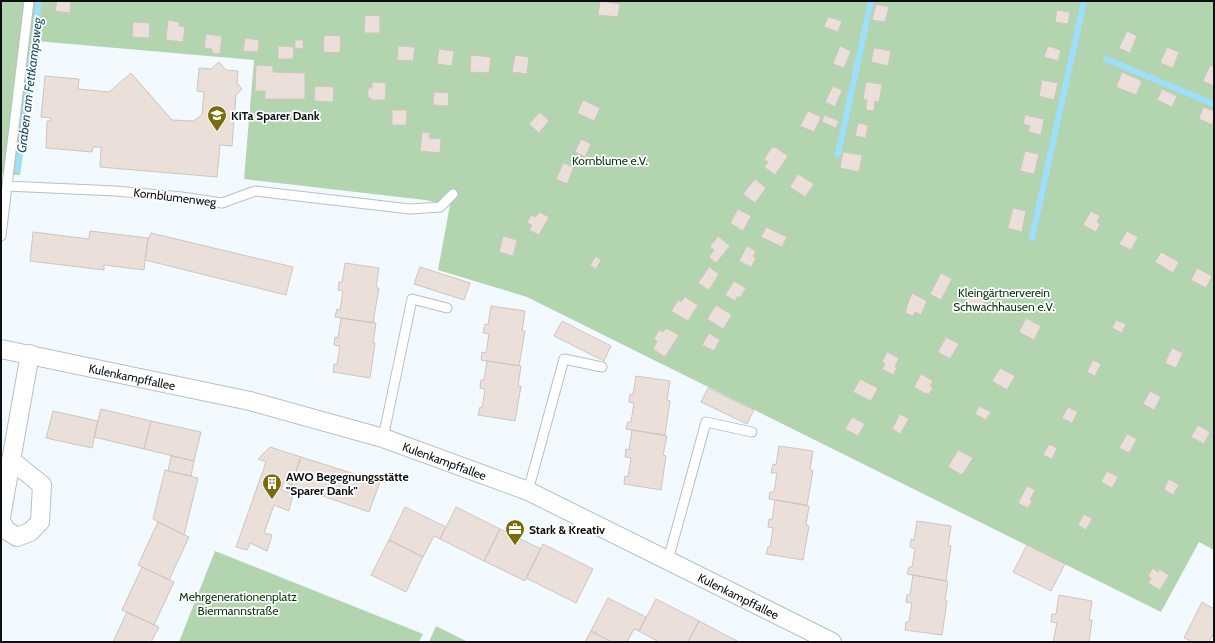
<svg xmlns="http://www.w3.org/2000/svg" width="1215" height="643" viewBox="0 0 1215 643" font-family="Cabin,sans-serif">
	<style>
		.green { fill: #b2d5b0 }
		.lines { fill: none; stroke-linecap: round; stroke-linejoin: round }
		.stream { stroke: #9ddffd; stroke-width: 6 }
		.building { fill: #eae0d9; stroke: #cfc5bf }
		.service-casing { stroke: #b7c0c7; stroke-width: 11 }
		.minor-casing { stroke: #b7c0c7; stroke-width: 20 }
		.service { stroke: #fff; stroke-width: 9 }
		.minor { stroke: #fff; stroke-width: 18 }
		.labels { text-anchor: middle; dominant-baseline: central; stroke-width: 3.5; stroke-linejoin: round; paint-order: stroke }
		.poi-label { font-size: 12px; font-weight: bold; fill: #0c0f11; stroke: #fff; text-anchor: start }
		.park-label { font-size: 12px; fill: #07360a; stroke: #fff }
		.street-label { font-size: 12px; fill: #0c0f11; stroke: #fff }
		.water-label { font-size: 13px; font-style: italic; fill: #1a5065; stroke: #fff }
	</style>
	<rect width="100%" height="100%" fill="#f2f9ff"/>
	<path class="green" d="M 1,1 L 1214,1 L 1214,550 L 1199,542 L 1161,612 L 527,297 L 438,270 L 450,205 L 425,200 L 244,179 L 254,60 L 36,41 L 20,175 L 1,174 Z
		M 215,551 L 423,634 L 419,642 L 179,642 Z
		M 436,626 L 468,642 L 429,642 Z"/>
	<g class="lines">
		<path class="stream" d="M 1106,59 L 1214,104
			M 838,154 L 871,1
			M 18,169 L 39,1
			M 1032,238 L 1084,1"/>
	</g>
	<path class="building" d="M 57,1 L 71,1 L 70,13 L 55,11 Z
		M 600,1 L 620,4 L 618,17 L 598,15 Z
		M 876,4 L 889,7 L 885,22 L 872,20 Z
		M 1057,10 L 1070,12 L 1068,24 L 1055,22 Z
		M 365,15 L 380,16 L 380,33 L 364,33 Z
		M 828,17 L 842,21 L 838,32 L 824,27 Z
		M 168,20 L 179,22 L 179,26 L 185,27 L 183,42 L 166,40 Z
		M 133,22 L 150,23 L 149,38 L 132,37 Z
		M 1127,31 L 1137,36 L 1130,53 L 1119,48 Z
		M 206,34 L 222,36 L 220,54 L 212,53 L 212,49 L 204,48 Z
		M 324,35 L 341,36 L 340,53 L 323,52 Z
		M 245,38 L 259,40 L 258,52 L 243,51 Z
		M 295,40 L 303,40 L 303,49 L 295,48 Z
		M 278,46 L 294,47 L 293,59 L 278,59 Z
		M 398,46 L 415,47 L 413,61 L 397,60 Z
		M 840,46 L 851,51 L 844,68 L 833,64 Z
		M 1048,46 L 1061,50 L 1058,61 L 1044,57 Z
		M 1167,47 L 1179,52 L 1173,68 L 1160,63 Z
		M 874,48 L 891,51 L 888,66 L 871,62 Z
		M 439,49 L 454,51 L 452,66 L 437,64 Z
		M 471,55 L 491,57 L 489,73 L 470,72 Z
		M 515,55 L 529,57 L 527,74 L 512,72 Z
		M 219,62 L 226,70 L 238,71 L 237,83 L 242,89 L 236,95 L 232,146 L 220,145 L 217,177 L 100,167 L 101,147 L 93,147 L 92,152 L 46,148 L 47,121 L 51,121 L 51,118 L 41,117 L 45,76 L 79,79 L 78,89 L 109,92 L 131,73 L 172,120 L 193,121 L 202,115 L 204,92 L 197,91 L 199,68 L 211,69 Z
		M 256,65 L 273,66 L 273,72 L 305,73 L 305,99 L 265,99 L 265,91 L 255,91 Z
		M 1210,65 L 1214,67 L 1214,86 L 1203,81 Z
		M 1122,72 L 1142,81 L 1136,95 L 1116,87 Z
		M 1042,80 L 1058,83 L 1054,100 L 1039,96 Z
		M 372,82 L 386,83 L 385,100 L 371,100 L 371,98 L 368,98 L 368,88 L 372,88 Z
		M 866,82 L 882,84 L 879,102 L 875,101 L 874,111 L 866,110 L 867,100 L 863,99 Z
		M 315,86 L 334,87 L 333,102 L 314,101 Z
		M 833,86 L 842,90 L 835,107 L 825,102 Z
		M 1162,89 L 1177,96 L 1172,107 L 1157,100 Z
		M 434,92 L 449,93 L 448,106 L 433,105 Z
		M 583,100 L 600,108 L 594,121 L 577,113 Z
		M 1203,107 L 1214,111 L 1213,125 L 1199,119 Z
		M 392,110 L 407,110 L 406,125 L 392,125 Z
		M 808,111 L 821,117 L 814,132 L 800,126 Z
		M 540,112 L 549,121 L 539,133 L 529,124 Z
		M 824,115 L 839,121 L 836,128 L 822,122 Z
		M 1025,115 L 1044,119 L 1041,135 L 1028,132 L 1030,126 L 1023,124 Z
		M 858,123 L 868,125 L 866,138 L 855,136 Z
		M 422,132 L 430,133 L 429,138 L 441,139 L 440,153 L 420,151 Z
		M 581,139 L 591,144 L 585,157 L 575,152 Z
		M 772,147 L 774,148 L 775,147 L 788,156 L 775,175 L 764,167 L 768,162 L 764,159 Z
		M 1025,151 L 1039,154 L 1034,174 L 1020,171 Z
		M 843,152 L 862,155 L 859,172 L 840,168 Z
		M 563,163 L 574,167 L 567,184 L 556,179 Z
		M 798,174 L 814,184 L 805,197 L 790,187 Z
		M 755,179 L 766,188 L 755,203 L 743,194 Z
		M 1013,208 L 1026,211 L 1022,232 L 1008,228 Z
		M 738,209 L 751,216 L 743,231 L 730,223 Z
		M 1091,211 L 1100,216 L 1097,222 L 1100,224 L 1096,232 L 1083,225 Z
		M 539,212 L 549,217 L 539,235 L 529,230 L 532,225 L 527,223 L 531,215 L 536,217 Z
		M 766,227 L 787,237 L 782,247 L 761,237 Z
		M 90,231 L 148,238 L 144,270 L 104,265 L 104,270 L 30,261 L 33,232 L 89,239 Z
		M 1127,231 L 1138,237 L 1131,250 L 1119,244 Z
		M 151,233 L 293,267 L 286,295 L 145,260 L 148,238 L 149,238 Z
		M 503,236 L 517,240 L 513,256 L 499,252 Z
		M 718,236 L 730,246 L 716,263 L 709,257 L 714,250 L 710,247 Z
		M 747,246 L 756,251 L 753,256 L 756,258 L 751,267 L 739,261 Z
		M 1161,252 L 1179,262 L 1173,273 L 1155,262 Z
		M 596,256 L 601,260 L 596,269 L 590,265 Z
		M 345,263 L 379,268 L 376,288 L 379,288 L 373,323 L 335,317 L 337,309 L 340,310 L 343,291 L 338,290 L 339,282 L 342,282 Z
		M 420,267 L 470,283 L 464,300 L 414,284 Z
		M 709,267 L 719,274 L 709,290 L 698,283 Z
		M 1197,268 L 1212,276 L 1206,288 L 1191,280 Z
		M 941,273 L 952,279 L 941,300 L 930,294 Z
		M 734,281 L 746,288 L 740,298 L 738,296 L 735,301 L 725,295 Z
		M 971,290 L 987,298 L 980,311 L 964,303 Z
		M 912,293 L 927,301 L 921,315 L 915,312 L 913,316 L 905,313 L 907,308 L 906,308 Z
		M 685,297 L 698,305 L 688,321 L 671,311 L 678,300 L 681,302 Z
		M 716,305 L 732,315 L 723,329 L 707,319 Z
		M 491,306 L 525,311 L 522,331 L 525,331 L 519,366 L 481,360 L 482,352 L 486,353 L 489,334 L 483,333 L 485,324 L 488,325 Z
		M 341,318 L 376,323 L 373,343 L 375,343 L 370,378 L 333,372 L 334,364 L 337,364 L 340,346 L 334,345 L 335,337 L 338,338 Z
		M 1026,318 L 1041,326 L 1034,340 L 1019,332 Z
		M 1116,320 L 1126,324 L 1122,333 L 1112,328 Z
		M 562,321 L 611,346 L 604,361 L 554,336 Z
		M 666,328 L 679,335 L 665,357 L 653,349 L 657,341 L 654,339 L 659,330 L 663,332 Z
		M 709,333 L 720,340 L 714,351 L 702,345 Z
		M 946,337 L 959,344 L 950,359 L 938,352 Z
		M 1172,348 L 1183,353 L 1176,368 L 1165,363 Z
		M 887,352 L 899,358 L 895,367 L 897,368 L 893,375 L 882,369 L 885,364 L 882,362 Z
		M 1093,360 L 1101,364 L 1095,376 L 1087,372 Z
		M 487,361 L 521,366 L 518,386 L 521,386 L 515,421 L 478,415 L 480,407 L 482,408 L 485,389 L 480,388 L 481,380 L 484,380 Z
		M 1000,368 L 1015,376 L 1007,390 L 992,381 Z
		M 921,374 L 933,381 L 930,386 L 933,388 L 929,394 L 927,393 L 926,394 L 914,387 Z
		M 636,376 L 670,381 L 667,400 L 670,401 L 665,435 L 626,429 L 628,422 L 631,422 L 634,403 L 629,402 L 630,394 L 633,395 Z
		M 860,379 L 878,388 L 871,401 L 853,392 Z
		M 708,388 L 754,410 L 747,424 L 701,402 Z
		M 1150,391 L 1161,397 L 1154,410 L 1143,404 Z
		M 979,406 L 991,412 L 986,420 L 975,414 Z
		M 1068,407 L 1078,412 L 1072,423 L 1062,418 Z
		M 101,409 L 151,421 L 144,449 L 94,437 Z
		M 53,411 L 98,421 L 92,448 L 46,438 Z
		M 900,414 L 909,419 L 900,434 L 892,429 Z
		M 852,417 L 865,424 L 858,436 L 845,429 Z
		M 151,421 L 201,432 L 194,461 L 144,449 Z
		M 1198,425 L 1210,432 L 1204,444 L 1191,437 Z
		M 632,430 L 667,436 L 663,455 L 666,456 L 661,490 L 624,484 L 625,476 L 628,477 L 631,458 L 625,457 L 626,449 L 629,450 Z
		M 1127,434 L 1137,439 L 1129,453 L 1119,448 Z
		M 1049,444 L 1057,448 L 1052,459 L 1043,455 Z
		M 779,446 L 813,451 L 810,470 L 813,471 L 807,505 L 769,499 L 770,492 L 774,492 L 777,473 L 771,473 L 773,464 L 776,465 Z
		M 270,447 L 301,457 L 291,485 L 284,481 L 281,490 L 293,494 L 289,511 L 274,505 L 264,533 L 272,535 L 267,551 L 250,543 L 247,550 L 236,547 L 266,462 L 258,459 Z
		M 958,450 L 973,458 L 962,475 L 948,467 Z
		M 171,456 L 194,461 L 191,476 L 168,471 Z
		M 301,457 L 380,482 L 369,512 L 291,485 Z
		M 165,470 L 198,478 L 184,535 L 153,519 Z
		M 1107,471 L 1118,477 L 1112,488 L 1101,482 Z
		M 1169,479 L 1179,485 L 1173,495 L 1164,489 Z
		M 1027,486 L 1035,490 L 1030,500 L 1032,501 L 1028,508 L 1018,503 Z
		M 775,500 L 809,506 L 806,525 L 809,526 L 803,560 L 766,554 L 768,547 L 770,547 L 773,528 L 768,527 L 769,519 L 772,520 Z
		M 405,507 L 446,527 L 440,539 L 434,536 L 423,557 L 389,540 Z
		M 456,507 L 500,529 L 484,561 L 440,539 Z
		M 1084,514 L 1092,519 L 1086,530 L 1078,525 Z
		M 917,521 L 951,526 L 948,545 L 951,546 L 946,581 L 907,574 L 909,567 L 912,567 L 915,549 L 910,547 L 911,539 L 914,540 Z
		M 158,522 L 189,537 L 169,580 L 138,565 Z
		M 500,529 L 541,549 L 525,581 L 484,561 Z
		M 389,540 L 423,557 L 406,592 L 371,575 Z
		M 543,544 L 593,569 L 576,603 L 526,578 Z
		M 1027,545 L 1065,564 L 1051,591 L 1013,572 Z
		M 142,567 L 174,582 L 154,625 L 122,610 Z
		M 1153,568 L 1158,572 L 1159,569 L 1169,575 L 1160,590 L 1148,583 L 1151,578 L 1148,576 Z
		M 913,575 L 948,581 L 945,600 L 947,601 L 942,635 L 905,630 L 906,622 L 909,622 L 912,603 L 906,602 L 907,595 L 910,595 Z
		M 1059,595 L 1092,601 L 1089,620 L 1092,620 L 1089,642 L 1050,642 L 1053,642 L 1057,623 L 1051,622 L 1052,614 L 1056,614 Z
		M 608,598 L 646,617 L 639,631 L 634,629 L 627,642 L 612,642 L 591,631 Z
		M 656,599 L 699,621 L 688,642 L 659,642 L 639,631 Z
		M 1202,602 L 1214,609 L 1214,633 L 1209,642 L 1188,642 L 1189,640 L 1184,638 Z
		M 127,612 L 159,627 L 151,642 L 113,642 Z
		M 699,621 L 739,642 L 688,642 Z
		M 591,631 L 612,642 L 585,642 Z"/>
	<g class="lines">
		<defs>
			<path id="service" d="M 7,186 L 115,191 L 182,197 L 222,203 L 255,191 L 410,209 L 440,207 L 453,194
				M 1,236 L 29,1
				M 383,438 L 412,299 L 447,308
				M 528,491 L 564,359 L 602,367
				M 668,560 L 706,422 L 752,432"/>
			<g id="minor">
				<path id="s1" d="M 1,349 L 250,401 L 383,438 L 528,491 L 832,642"/>
				<path d="M 1,517 L 30,354"/>
				<path d="M 1,521 L 6,530 L 17,537 L 30,532 L 40,522 L 42,485 L 11,460"/>
			</g>
		</defs>
		<use href="#service" class="service-casing"/>
		<use href="#minor" class="minor-casing"/>
		<use href="#service" class="service"/>
		<use href="#minor" class="minor"/>
	</g>
	<defs>
		<symbol id="school-pin" viewBox="-11 -11 22 30"><path d="M0 17L-7.5 6A9.5 9.5 0 1 1 7.5 6Z" fill="#796c06" stroke="#fff"/><path d="M0-5L7-2L0 1L-7-2ZM-4 1L0 2.5L4 1V4Q0 6-4 4Z" fill="#fff"/></symbol>
		<symbol id="building-pin" viewBox="-11 -11 22 30"><path d="M0 17L-7.5 6A9.5 9.5 0 1 1 7.5 6Z" fill="#796c06" stroke="#fff"/><path d="M-4-6H4V6H1V3H-1V6H-4ZM-2.5-4.3h1.7v1.8h-1.7ZM.8-4.3h1.7v1.8H.8ZM-2.5-1h1.7V.8h-1.7ZM.8-1h1.7V.8H.8Z" fill="#fff"/></symbol>
		<symbol id="office-pin" viewBox="-11 -11 22 30"><path d="M0 17L-7.5 6A9.5 9.5 0 1 1 7.5 6Z" fill="#796c06" stroke="#fff"/><path d="M-6-3h4V-5.5h4V-3h4V5H-6ZM-1-4.5V-3h2v-1.5ZM-6 0V1H6V0Z" fill="#fff"/></symbol>
	</defs>
	<g fill-rule="evenodd">
		<use href="#school-pin" x="206" y="104" width="22" height="30"/>
		<use href="#building-pin" x="261" y="472" width="22" height="30"/>
		<use href="#office-pin" x="504" y="518" width="22" height="30"/>
	</g>
	<g class="labels">
		<g class="poi-label">
			<text x="231" y="115">KiTa Sparer Dank</text>
			<text x="286" y="476">AWO Begegnungsstätte<tspan x="286" dy="14">"Sparer Dank"</tspan></text>
			<text x="529" y="529">Stark &amp; Kreativ</text>
		</g>
		<g class="park-label">
			<text x="610" y="160">Kornblume e.V.</text>
			<text x="1004" y="292">Kleingärtnerverein<tspan x="1004" dy="14">Schwachhausen e.V.</tspan></text>
			<text x="238" y="596">Mehrgenerationenplatz<tspan x="238" dy="14">Biermannstraße</tspan></text>
		</g>
		<g class="street-label">
			<text transform="translate(175 197) rotate(7)">Kornblumenweg</text>
			<text stroke="none"><textPath href="#s1" startOffset="134">Kulenkampffallee</textPath></text>
			<text stroke="none"><textPath href="#s1" startOffset="458">Kulenkampffallee</textPath></text>
			<text stroke="none"><textPath href="#s1" startOffset="782">Kulenkampffallee</textPath></text>
		</g>
		<g class="water-label">
			<text transform="translate(29 85) rotate(-83)">Graben am Fettkampsweg</text>
		</g>
	</g>
	<rect width="1215" height="643" fill="none" stroke="#0c0f11" stroke-width="4"/>
</svg>
